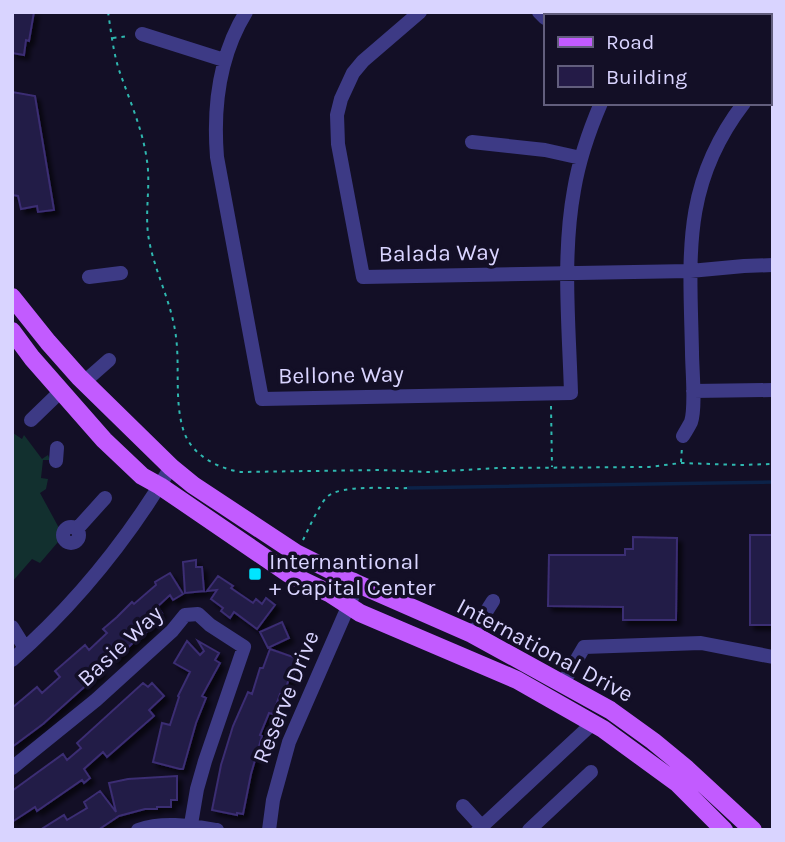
<svg xmlns="http://www.w3.org/2000/svg" width="785" height="842" viewBox="0 0 785 842" font-family="Karla,sans-serif">
	<style>
		.green { fill: #12302f }
		.lines { fill: none; stroke-linecap: round; stroke-linejoin: round }
		.stream { stroke: #0c2248; stroke-width: 3.5 }
		.building { fill: #241b47; stroke: #3b2d73; stroke-width: 2; filter: url(#shadow) }
		.path { stroke: #2fb8b0; stroke-width: 2; stroke-dasharray: 3.5 5; stroke-linecap: butt }
		.minor { stroke: #3d3a85; stroke-width: 14 }
		.major { stroke: #c25bff; stroke-width: 18 }
		.poi-dot { fill: #00e5ff; stroke: #130f26; stroke-width: 2.5 }
		.labels { text-anchor: middle; dominant-baseline: central; stroke-width: 7; stroke-linejoin: round; paint-order: stroke }
		.street-label { font-size: 23px; fill: #d9d4ff; stroke: #130f26 }
		.poi-label { font-size: 23px; fill: #d9d4ff; stroke: #130f26; text-anchor: start }
	</style>
	<defs>
		<filter id="shadow"><feDropShadow dx="4.5" dy="4.5" stdDeviation="2" flood-color="#0009"/></filter>
	</defs>
	<rect width="100%" height="100%" fill="#130f26"/>
	<path class="green" d="M 13,433 L 22,439 L 24,435 L 42,459 L 48,455 L 50,460 L 43,460 L 41,478 L 48,479 L 46,489 L 40,493 L 59,528 L 57,535 L 58,542 L 40,563 L 32,559 L 12,582 Z"/>
	<g class="lines">
		<path class="stream" d="M 408,488 L 773,482"/>
	</g>
	<path class="building" d="M 12,12 L 34,12 L 29,41 L 26,40 L 24,55 L 12,53 Z
		M 12,92 L 35,96 L 54,210 L 38,212 L 37,206 L 21,209 L 18,196 L 12,195 Z
		M 750,535 L 773,535 L 773,625 L 750,625 Z
		M 633,537 L 677,538 L 676,620 L 623,620 L 623,607 L 548,606 L 549,555 L 625,555 L 625,549 L 633,549 Z
		M 196,560 L 196,567 L 202,567 L 204,591 L 185,593 L 183,562 Z
		M 170,573 L 183,594 L 173,600 L 170,595 L 157,607 L 162,613 L 152,621 L 154,624 L 141,638 L 140,636 L 115,660 L 110,654 L 96,667 L 101,672 L 43,724 L 12,747 L 12,708 L 37,687 L 42,693 L 60,677 L 55,671 L 85,645 L 89,650 L 107,633 L 103,629 L 117,617 L 132,602 L 134,604 L 156,585 L 155,582 Z
		M 218,576 L 233,586 L 231,588 L 253,603 L 256,599 L 262,604 L 266,598 L 275,605 L 257,629 L 234,612 L 230,618 L 221,611 L 223,608 L 211,599 L 217,590 L 207,591 Z
		M 282,622 L 289,638 L 268,648 L 260,632 Z
		M 187,641 L 200,655 L 204,651 L 198,641 L 219,653 L 215,660 L 220,663 L 202,696 L 206,698 L 196,723 L 183,769 L 180,769 L 153,762 L 162,723 L 170,725 L 179,697 L 178,696 L 190,672 L 174,663 Z
		M 270,649 L 299,659 L 293,676 L 290,675 L 284,695 L 280,694 L 273,714 L 269,713 L 260,735 L 262,736 L 251,774 L 243,814 L 237,813 L 237,815 L 212,810 L 221,765 L 233,726 L 248,692 L 252,694 L 260,668 L 263,668 Z
		M 143,683 L 148,687 L 152,683 L 164,696 L 149,710 L 154,716 L 107,757 L 103,752 L 84,769 L 90,778 L 84,783 L 82,780 L 37,811 L 35,807 L 12,822 L 12,791 L 63,754 L 67,760 L 81,748 L 77,743 Z
		M 177,776 L 177,800 L 171,800 L 171,807 L 157,807 L 157,809 L 145,809 L 119,816 L 98,830 L 40,830 L 64,815 L 67,820 L 87,808 L 84,802 L 100,791 L 116,812 L 109,783 L 128,779 Z"/>
	<g class="lines">
		<path class="path" d="M 108,12 C 111,31 113,51 119,70 C 129,99 143,130 147,161 C 151,187 144,214 149,240 C 155,273 172,303 176,337 C 180,367 174,403 184,432 C 192,455 218,469 242,472 L 380,470 L 428,472 L 497,468 L 649,467 L 681,463 L 740,465 L 773,464
			M 113,38 L 129,36
			M 551,406 L 552,467
			M 681,462 L 682,447
			M 303,540 C 309,528 319,505 327,497 C 340,484 390,489 408,488"/>
		<path class="minor" d="M 246,12 C 219,56 213,107 217,157 L 262,399 L 571,393 C 569,326 562,256 574,190 C 579,160 589,131 601,103
			M 420,12 L 363,61 L 353,73 L 341,99 L 337,115 L 338,144 L 363,277 L 690,271 L 744,266 L 773,265
			M 539,12 L 545,18
			M 718,12 L 722,16
			M 657,16 L 660,12
			M 142,34 L 224,60
			M 769,53 L 773,56
			M 769,77 L 773,74
			M 472,142 L 545,150 L 581,158
			M 89,277 L 121,273
			M 84,382 L 109,360
			M 693,391 L 773,390
			M 31,420 L 61,391
			M 683,436 C 686,431 689,426 691,422 C 696,407 692,369 692,352 C 690,256 681,185 744,103
			M 56,461 L 57,448
			M63 535a8 8 0 1 1 16 0a8 8 0 1 1-16 0Z
			M 77,529 L 105,498
			M 12,627 L 25,648
			M 472,634 L 493,601
			M 12,660 C 76,604 128,539 171,467
			M 563,683 L 584,647 L 701,643 L 773,657
			M 12,768 L 96,700 L 172,631 L 185,615 L 198,614 L 210,625 L 244,647 L 205,761 L 197,789 L 190,830
			M 463,806 L 485,830
			M 138,830 C 164,821 191,826 217,830
			M 269,830 L 273,800 L 289,742 L 358,584
			M 478,830 L 593,723
			M 529,830 L 591,772"/>
		<path class="major" d="M 12,297 L 48,342 L 79,377 L 171,467 L 193,485 L 296,553 L 358,584 L 472,634 L 610,710 L 653,741 L 687,769 L 753,830
			M 12,331 L 32,358 L 104,440 L 142,476 L 160,486 L 289,574 L 329,593 L 360,613 L 517,680 L 603,729 L 677,783 L 724,830"/>
	</g>
	<rect class="poi-dot" x="248" y="567" width="14" height="14" rx="3.5"/>
	<g class="labels">
		<g class="street-label">
			<text transform="translate(439 253) rotate(-1)">Balada Way</text>
			<text transform="translate(341 375) rotate(-1)">Bellone Way</text>
			<text transform="translate(120 646) rotate(-43)">Basie Way</text>
			<text transform="translate(545 650) rotate(28)">International Drive</text>
			<text transform="translate(286 697) rotate(-68)">Reserve Drive</text>
		</g>
		<g class="poi-label">
			<text x="269" y="561">Internantional<tspan x="269" dy="26">+ Capital Center</tspan></text>
		</g>
	</g>
	<rect width="785" height="842" fill="none" stroke="#d9d4ff" stroke-width="28"/>
	<rect x="544" y="14" width="228" height="91" fill="#130f26" stroke="#625e7d" stroke-width="2"/>
	<rect x="558" y="37" width="35" height="10" fill="#c25bff" stroke="#625e7d" stroke-width="2"/>
	<text x="606" y="49" font-size="21" fill="#d9d4ff">Road</text>
	<rect x="558" y="66" width="35" height="21" fill="#241b47" stroke="#625e7d" stroke-width="2"/>
	<text x="606" y="84" font-size="21" fill="#d9d4ff">Building</text>
</svg>
